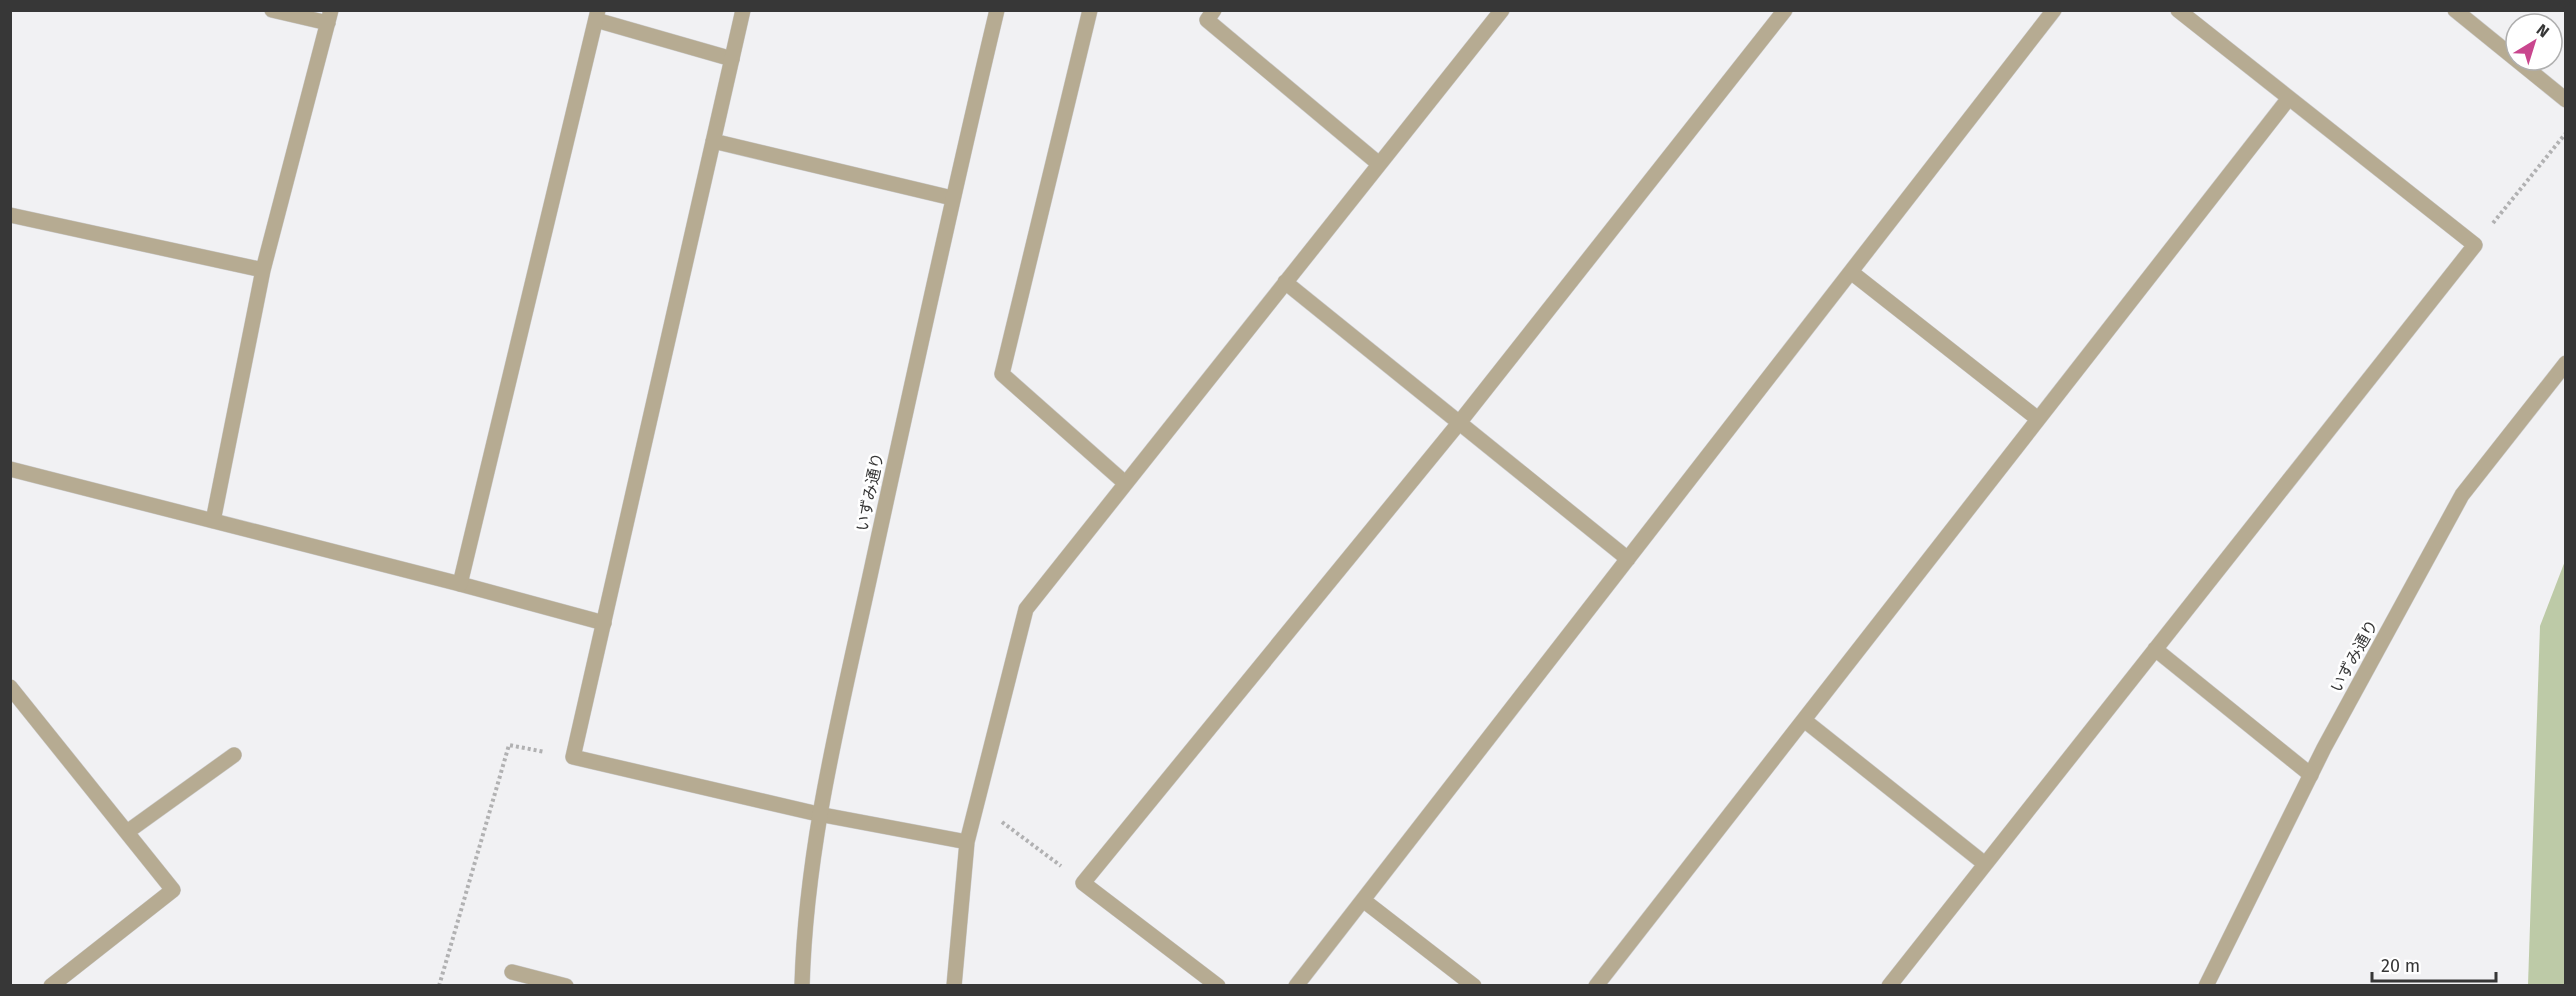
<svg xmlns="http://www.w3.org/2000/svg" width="2576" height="996" viewBox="0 0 2576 996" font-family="'Fira Sans','Noto Sans JP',sans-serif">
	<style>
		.green { fill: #bdcaa7 }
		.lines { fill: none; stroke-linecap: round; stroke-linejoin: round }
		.service-casing { stroke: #cccccd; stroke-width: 16 }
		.pedestrian-casing { stroke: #cccccd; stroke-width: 16 }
		.minor-casing { stroke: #cccccd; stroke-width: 16 }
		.tertiary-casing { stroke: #cccccd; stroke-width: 16 }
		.path { stroke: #b1b1b2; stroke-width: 4; stroke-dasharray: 3 3; stroke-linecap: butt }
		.service { stroke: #b6ab92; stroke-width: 15 }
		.pedestrian { stroke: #b6ab92; stroke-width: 15 }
		.minor { stroke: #b6ab92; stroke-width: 15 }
		.tertiary { stroke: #b6ab92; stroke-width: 15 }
		.labels { text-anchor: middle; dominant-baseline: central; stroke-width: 5; stroke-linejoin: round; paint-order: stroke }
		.street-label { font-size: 16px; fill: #373737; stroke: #fff }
	</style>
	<rect width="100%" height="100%" fill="#f1f1f3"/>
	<path class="green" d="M 2565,561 L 2565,985 L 2528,985 L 2540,626 Z"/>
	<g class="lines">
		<defs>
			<path id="service" d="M 512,972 L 566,986"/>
			<path id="pedestrian" d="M 596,20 L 732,59
				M 460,584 L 604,623"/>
			<path id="minor" d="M 272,10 L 328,23
				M 743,10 L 573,757 L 818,814 L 967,842
				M 1090,10 L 1002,374 L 1125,483
				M 1214,10 L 1207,20 L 1379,164
				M 713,141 L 952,198
				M 10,215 L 263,270
				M 1851,272 L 2038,419
				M 1285,282 L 1628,559
				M 10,469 L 460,584 L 598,10
				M 213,521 L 263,270 L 331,10
				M 2155,649 L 2311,775
				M 10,687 L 173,890 L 51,986
				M 1804,720 L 1985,864
				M 127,832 L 234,755
				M 1363,900 L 1474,986
				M 954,986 L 967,842 L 1026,609 L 1502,10
				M 1218,986 L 1083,883 L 1459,423 L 1785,10
				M 1296,986 L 2054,10
				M 1596,986 L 2289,98
				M 1889,986 L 2475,245 L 2178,10"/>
			<path id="tertiary" d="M 2455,10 L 2566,100
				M 802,986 C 806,841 843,702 873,562 C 913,378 953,194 997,10
				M 2206,986 L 2324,748 L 2462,495 L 2566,363"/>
		</defs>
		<use href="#service" class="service-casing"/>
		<use href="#pedestrian" class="pedestrian-casing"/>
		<use href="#minor" class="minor-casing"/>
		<use href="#tertiary" class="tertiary-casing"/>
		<path class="path" d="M 2493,223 L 2566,133
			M 1002,822 L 1061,866
			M 439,986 L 509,745 L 545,752"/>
		<use href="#service" class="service"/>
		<use href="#pedestrian" class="pedestrian"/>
		<use href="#minor" class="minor"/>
		<use href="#tertiary" class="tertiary"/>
	</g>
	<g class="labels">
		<g class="street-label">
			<text transform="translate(870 492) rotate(-78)">いずみ通り</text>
			<text transform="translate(2354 656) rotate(-61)">いずみ通り</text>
		</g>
	</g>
	<rect width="2576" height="996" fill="none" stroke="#373737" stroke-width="24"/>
	<g transform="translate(2534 42) rotate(38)"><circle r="28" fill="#ffffff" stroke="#afafaf" stroke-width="1.5"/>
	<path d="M0-4.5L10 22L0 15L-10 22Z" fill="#c9468e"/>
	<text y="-9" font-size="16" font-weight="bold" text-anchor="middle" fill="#373737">N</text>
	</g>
	<path d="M2372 972v9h124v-9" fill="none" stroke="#373737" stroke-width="3"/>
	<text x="2381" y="972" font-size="18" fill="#373737" stroke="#ffffff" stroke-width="4.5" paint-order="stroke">20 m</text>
</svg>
